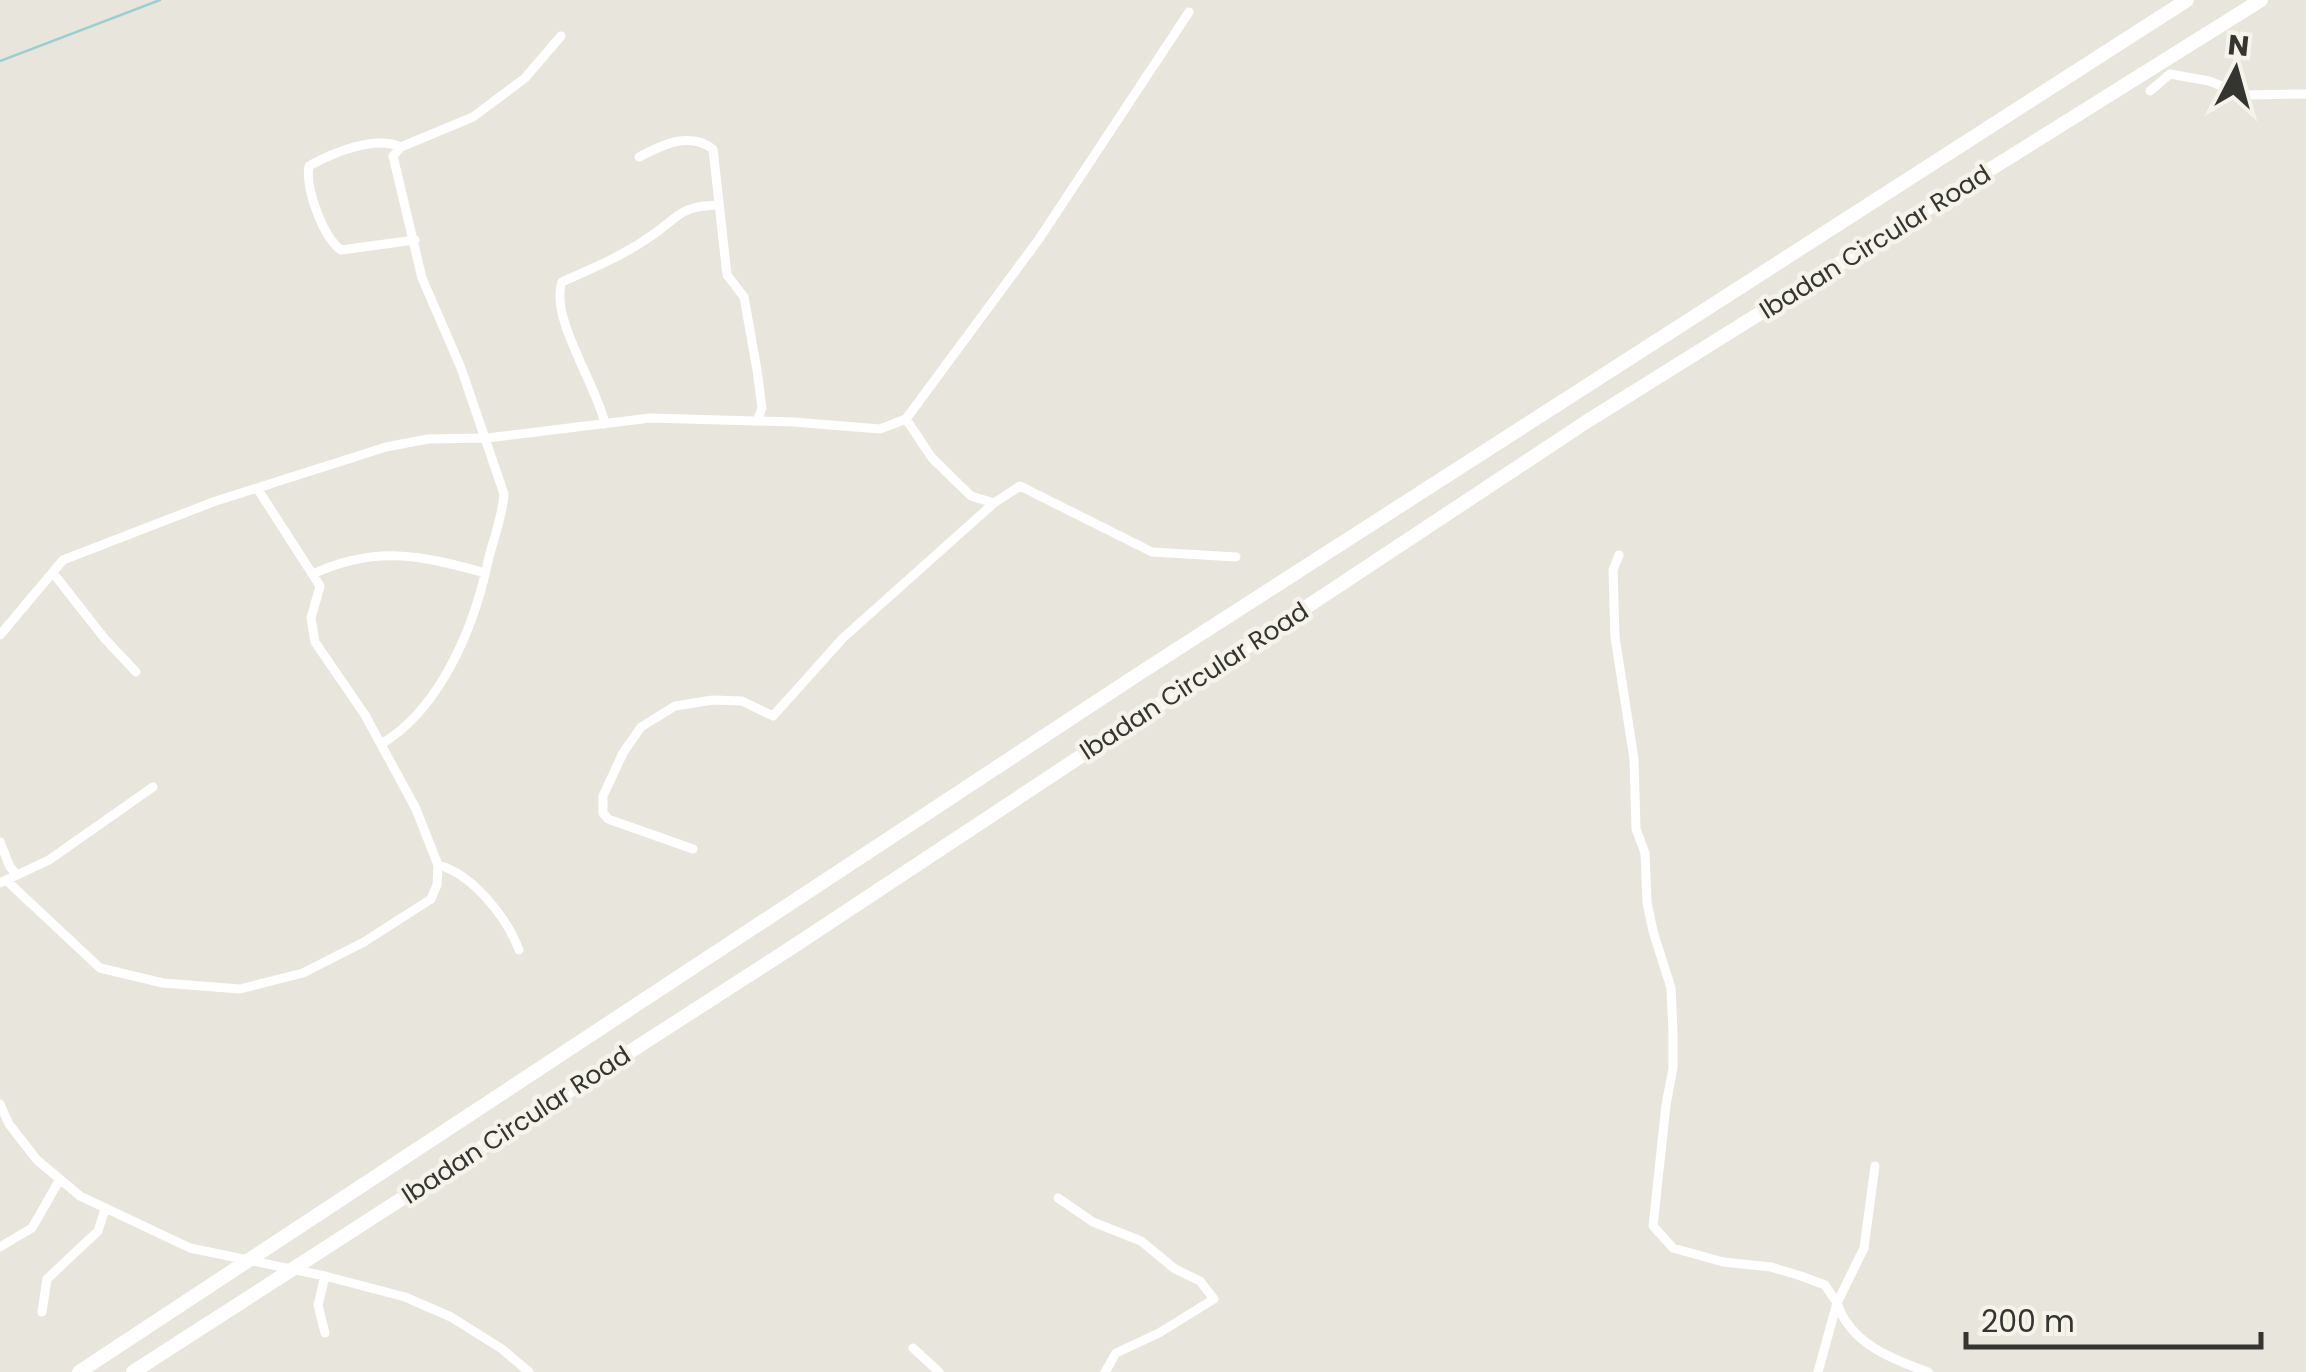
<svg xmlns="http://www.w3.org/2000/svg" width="2306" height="1372" viewBox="0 0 2306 1372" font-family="Poppins,sans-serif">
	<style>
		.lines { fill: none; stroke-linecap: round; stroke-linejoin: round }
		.stream { stroke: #9cced1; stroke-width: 2.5 }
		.minor { stroke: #fff; stroke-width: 9 }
		.trunk { stroke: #fff; stroke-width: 14 }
		.labels { text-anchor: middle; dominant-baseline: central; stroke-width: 9; stroke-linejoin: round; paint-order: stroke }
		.street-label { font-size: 25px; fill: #343430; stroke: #f6f3ea }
	</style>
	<rect width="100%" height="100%" fill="#e8e6dc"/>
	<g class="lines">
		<path class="stream" d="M 0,61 L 160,0"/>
		<path class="minor" d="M 2150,91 L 2170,74 L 2209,81 L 2245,95 L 2306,94
			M 401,147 C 375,135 332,153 309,166 C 305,188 323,237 341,250 L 415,240
			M 639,157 C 662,145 689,131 713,149 L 727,275 L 744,297 L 757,370 L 762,408 L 757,421
			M 906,419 L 932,458 L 971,496 L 994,503 L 1020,486 L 1152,552 L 1236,557
			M 605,424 C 597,386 549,316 562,282 C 591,269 622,256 648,238 C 679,218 677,206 719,205
			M 1619,555 L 1613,570 L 1615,637 L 1634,759 L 1636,829 L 1645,853 L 1647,902 L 1653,931 L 1671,988 L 1673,1032 L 1673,1068 L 1666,1105 L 1653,1226 L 1673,1248 L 1723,1262 L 1771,1267 L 1801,1276 L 1825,1285 L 1837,1303 L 1818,1372
			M 53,573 L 105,639 L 136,672
			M 313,574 C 375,545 421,555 485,573
			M 0,635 L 63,560 L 213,502 L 386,447 L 428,439 L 487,438 L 650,418 L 794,422 L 880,429 L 906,419 L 1039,239 L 1189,12
			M 381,744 C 438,711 472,632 486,570 C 491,544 502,521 504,494 L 461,368 L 422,278 L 393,156 L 401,147 L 473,117 L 525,78 L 561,36
			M 0,842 L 10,867 L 17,875
			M 693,849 L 608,819 L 603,813 L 603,796 L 623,753 L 641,727 L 675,706 L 713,700 L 742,701 L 773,716 L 843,638 L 994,503
			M 438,865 C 473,874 507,918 519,950
			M 6,880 L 100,968 L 163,983 L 240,989 L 303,973 L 364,942 L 431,899 L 437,885 L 438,865 L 416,809 L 365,715 L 315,642 L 311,618 L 320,586 L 257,488
			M 0,883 L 49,860 L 153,787
			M 0,1104 L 9,1124 L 37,1160 L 80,1196 L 190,1248 L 325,1276 L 405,1297 L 451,1317 L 502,1349 L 529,1372
			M 1875,1166 L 1864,1248 L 1837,1303 C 1850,1343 1891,1359 1928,1372
			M 1058,1198 L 1093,1222 L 1141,1241 L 1175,1269 L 1200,1281 L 1214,1299 L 1159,1333 L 1116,1353 L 1105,1372
			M 0,1247 L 32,1228 L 60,1179
			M 325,1276 L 318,1305 L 325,1333
			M 42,1312 L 47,1279 L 98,1231 L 105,1209
			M 913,1348 L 939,1372"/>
		<path class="trunk" d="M 79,1372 L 1140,673 L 2187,0
			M 133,1372 L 794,946 L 1586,422 L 2261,0"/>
	</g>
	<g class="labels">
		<g class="street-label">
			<text transform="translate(1875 242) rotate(-32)">Ibadan Circular Road</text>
			<text transform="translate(1194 681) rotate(-33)">Ibadan Circular Road</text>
			<text transform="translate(516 1125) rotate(-33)">Ibadan Circular Road</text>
		</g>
	</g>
	<g transform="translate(2236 70) rotate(6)" stroke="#f6f3ea" stroke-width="8" paint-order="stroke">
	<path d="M0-8L18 38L0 25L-18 38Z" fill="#343430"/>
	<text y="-15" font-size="28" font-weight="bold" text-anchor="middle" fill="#343430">N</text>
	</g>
	<path d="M1966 1332v15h295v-15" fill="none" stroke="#343430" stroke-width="5"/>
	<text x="1981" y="1332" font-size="30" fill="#343430" stroke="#f6f3ea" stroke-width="8" paint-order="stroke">200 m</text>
</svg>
